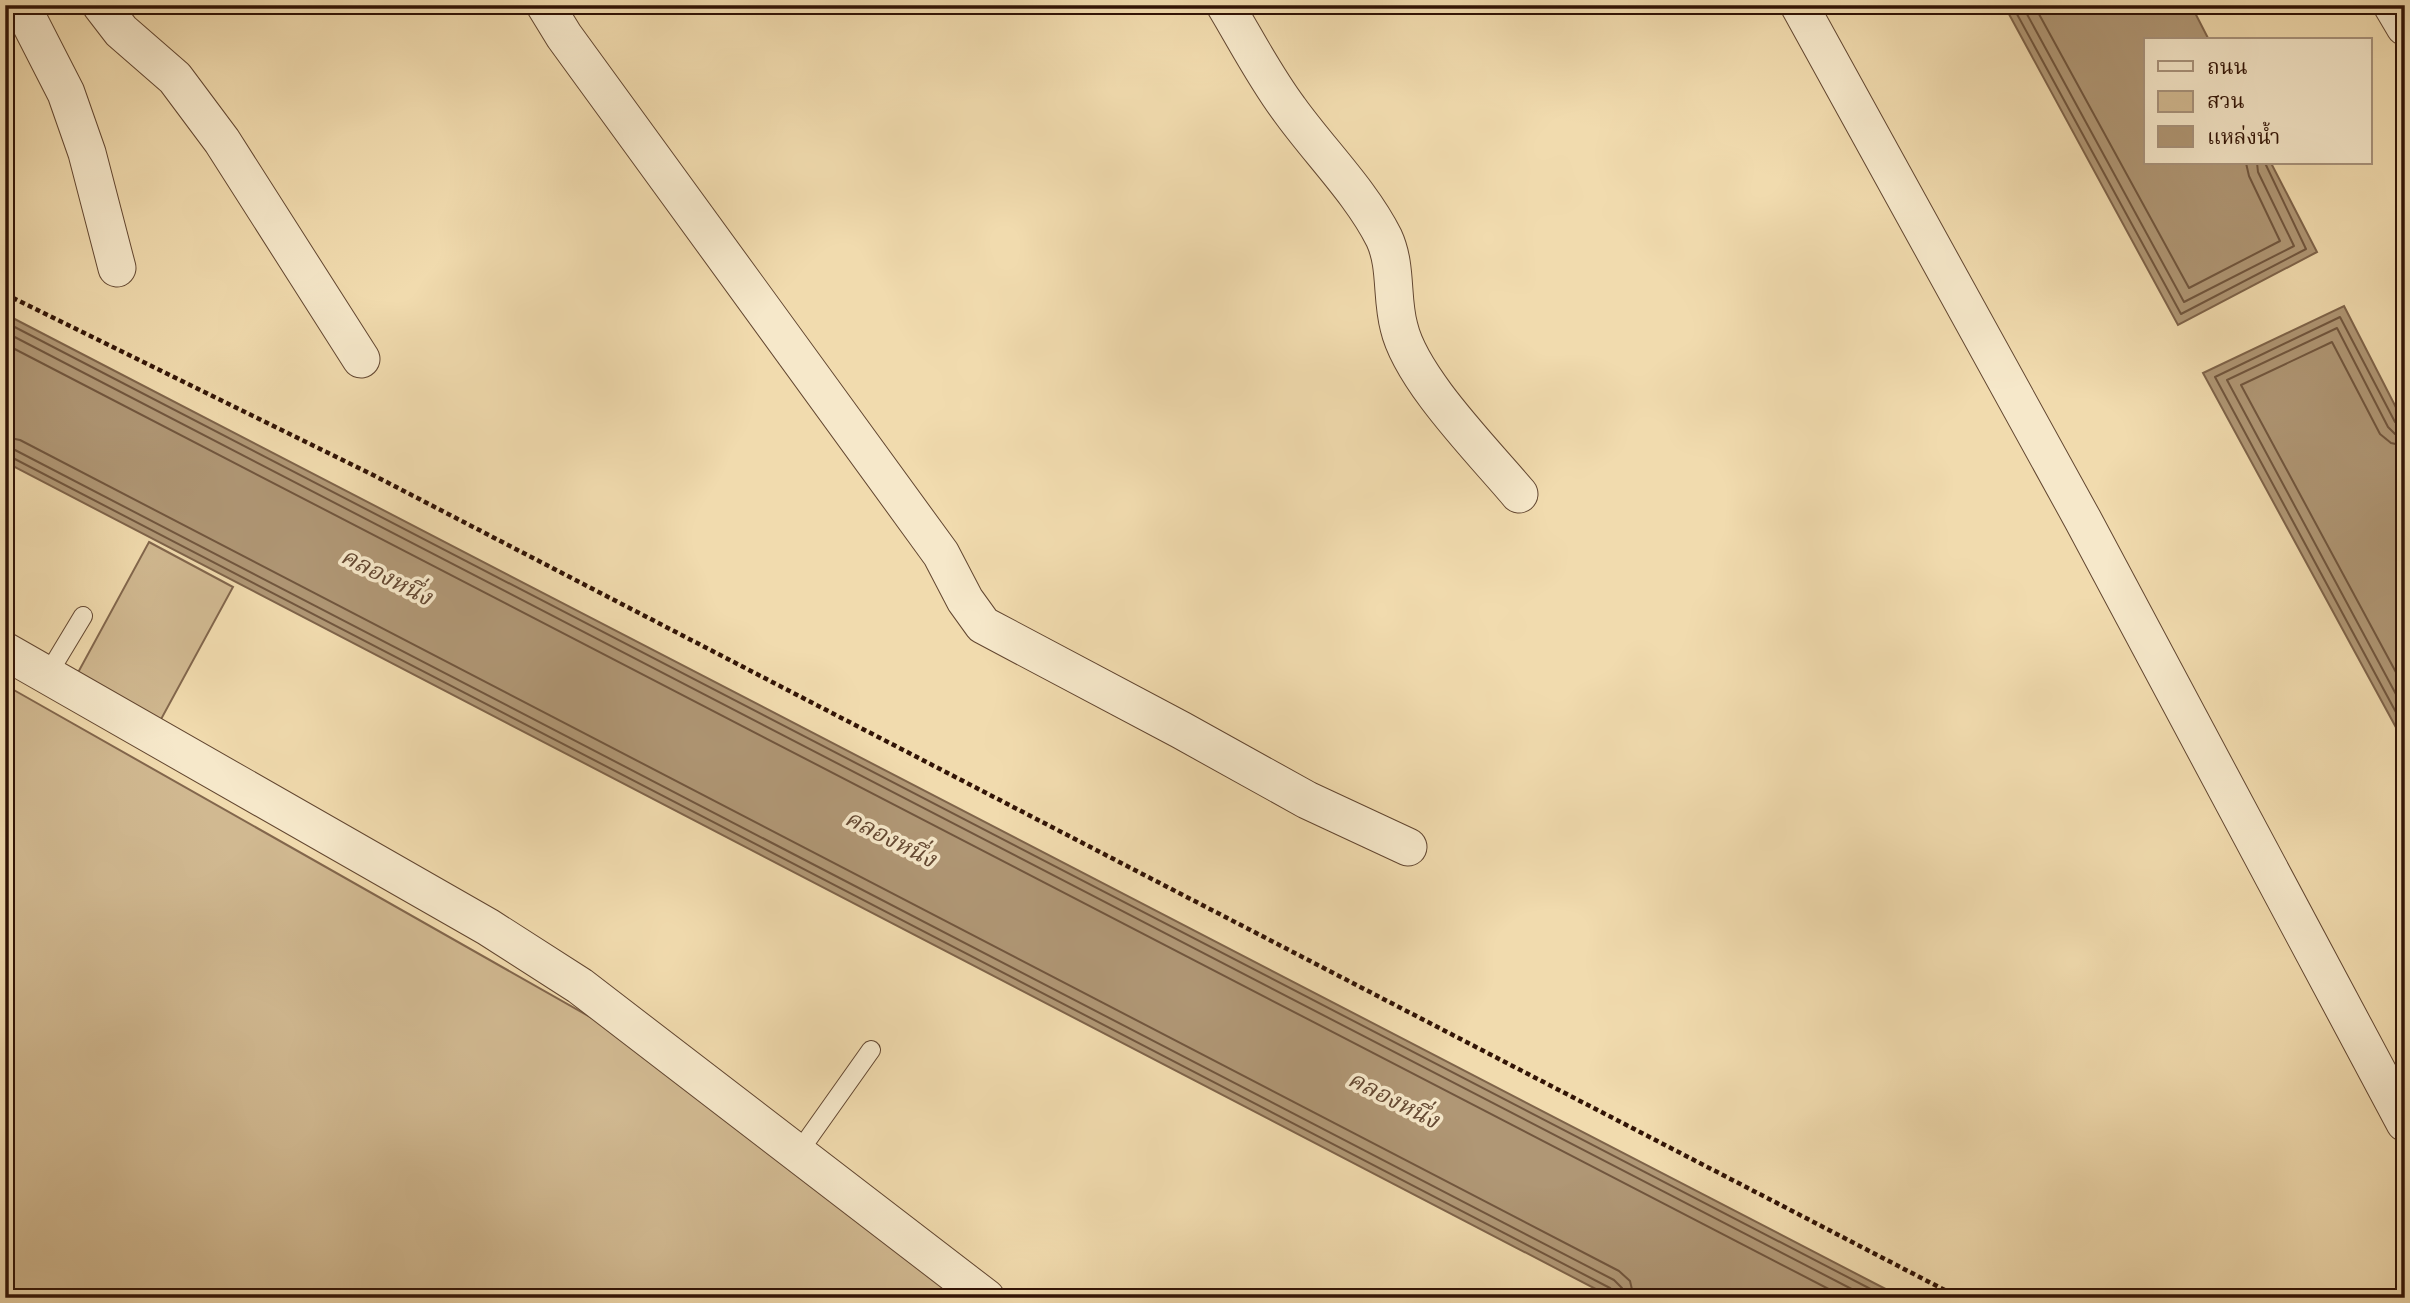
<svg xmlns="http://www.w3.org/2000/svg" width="2410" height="1303" viewBox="0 0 2410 1303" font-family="'Gentium Book Plus','Noto Serif Thai',serif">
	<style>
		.green { fill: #d1b991; stroke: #82664c; stroke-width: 2 }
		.water { fill: #b09775; stroke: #7e6349; stroke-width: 2 }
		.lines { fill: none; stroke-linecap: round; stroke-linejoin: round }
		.shore { stroke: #71563e; stroke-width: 2 }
		.service-casing { stroke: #624630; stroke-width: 20 }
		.minor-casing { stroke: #624630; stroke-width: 39 }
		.path { stroke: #321406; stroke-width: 4.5; stroke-dasharray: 5 3.5; stroke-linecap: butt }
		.service { stroke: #f6e8ca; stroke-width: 18 }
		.minor { stroke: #f6e8ca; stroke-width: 37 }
		.labels { text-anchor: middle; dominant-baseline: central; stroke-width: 7; stroke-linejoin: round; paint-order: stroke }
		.water-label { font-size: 24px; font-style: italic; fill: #644832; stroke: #f6e8ca }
	</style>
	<rect width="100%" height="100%" fill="#f1dbae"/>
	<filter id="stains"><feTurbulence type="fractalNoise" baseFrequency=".00286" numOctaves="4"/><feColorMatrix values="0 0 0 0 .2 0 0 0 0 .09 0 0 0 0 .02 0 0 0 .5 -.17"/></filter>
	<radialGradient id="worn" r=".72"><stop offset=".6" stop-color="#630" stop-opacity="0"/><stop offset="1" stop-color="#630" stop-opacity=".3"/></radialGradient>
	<path class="green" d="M 149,542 L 233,587 L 159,723 L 75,678 Z
		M 5,685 L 629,1039 L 966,1298 L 5,1298 Z"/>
	<path class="water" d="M 2004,5 L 2191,5 L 2209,40 L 2146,40 L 2146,163 L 2271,163 L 2317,252 L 2178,325 Z
		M 2344,306 L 2405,425 L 2405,744 L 2203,373 Z
		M 5,314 L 1903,1298 L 1613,1298 L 5,462 Z"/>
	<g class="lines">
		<path class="shore" d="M 2012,5 L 2181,314 L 2306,249 L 2265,163
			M 2022,5 L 2184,302 L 2294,246 L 2258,172 L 2257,163
			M 2034,5 L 2189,288 L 2280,241 L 2249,176 L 2246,163
			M 5,322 L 1888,1298
			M 5,332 L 1869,1298
			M 5,344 L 1846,1298
			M 2405,426 L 2395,422 L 2340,317 L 2215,377 L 2405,729
			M 2405,435 L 2395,434 L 2388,427 L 2337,328 L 2227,380 L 2405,711
			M 5,437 L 20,440 L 1619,1271 L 1630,1281 L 1634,1298
			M 2405,446 L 2391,443 L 2380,434 L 2332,342 L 2241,385 L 2405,689
			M 5,448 L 15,450 L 1614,1280 L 1622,1288 L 1624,1298
			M 5,456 L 11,457 L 1610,1288 L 1614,1292 L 1615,1298"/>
		<defs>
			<path id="service" d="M 48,674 L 83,616
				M 798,1153 L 871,1050"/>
			<path id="minor" d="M 21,5 L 66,93 L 87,153 L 117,268
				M 101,5 L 121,31 L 175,78 L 222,141 L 361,359
				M 545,5 L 564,36 L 941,554 L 965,600 L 983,625 L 1181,730 L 1307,800 L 1408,847
				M 1225,5 C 1246,40 1265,77 1289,109 C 1319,151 1361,192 1384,238 C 1397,266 1391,298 1399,327 C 1411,379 1483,451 1519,494
				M 1799,5 L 2083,520 L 2405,1123
				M 2392,5 L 2405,27
				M 5,651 L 488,927 L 580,986 L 986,1298"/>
		</defs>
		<use href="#service" class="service-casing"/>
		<use href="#minor" class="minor-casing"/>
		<path class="path" d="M 5,294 L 373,475 L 1960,1298"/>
		<use href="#service" class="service"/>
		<use href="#minor" class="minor"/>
	</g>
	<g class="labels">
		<g class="water-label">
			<text transform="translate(387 576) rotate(27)">คลองหนึ่ง</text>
			<text transform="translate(891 838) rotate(27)">คลองหนึ่ง</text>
			<text transform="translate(1394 1099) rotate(27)">คลองหนึ่ง</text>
		</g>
	</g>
	<rect width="2410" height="1303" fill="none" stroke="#f1dbae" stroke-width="28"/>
	<rect x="7" y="7" width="2396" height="1289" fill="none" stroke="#321406" stroke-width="3.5"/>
	<rect x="14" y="14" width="2382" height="1275" fill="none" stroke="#321406" stroke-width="2"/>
	<rect x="2144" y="38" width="228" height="126" fill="#f6e8ca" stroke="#a8937c" stroke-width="2"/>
	<rect x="2158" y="61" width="35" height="10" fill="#f6e8ca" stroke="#a8937c" stroke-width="2"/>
	<text x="2207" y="74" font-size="21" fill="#321406">ถนน</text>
	<rect x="2158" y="91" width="35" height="21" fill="#d1b991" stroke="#a8937c" stroke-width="2"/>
	<text x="2207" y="108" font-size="21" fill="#321406">สวน</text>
	<rect x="2158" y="126" width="35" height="21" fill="#b09775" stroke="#a8937c" stroke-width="2"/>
	<text x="2207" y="144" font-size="21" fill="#321406">แหล่งน้ำ</text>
	<rect width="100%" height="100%" filter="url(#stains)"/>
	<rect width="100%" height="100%" fill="url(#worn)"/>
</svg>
